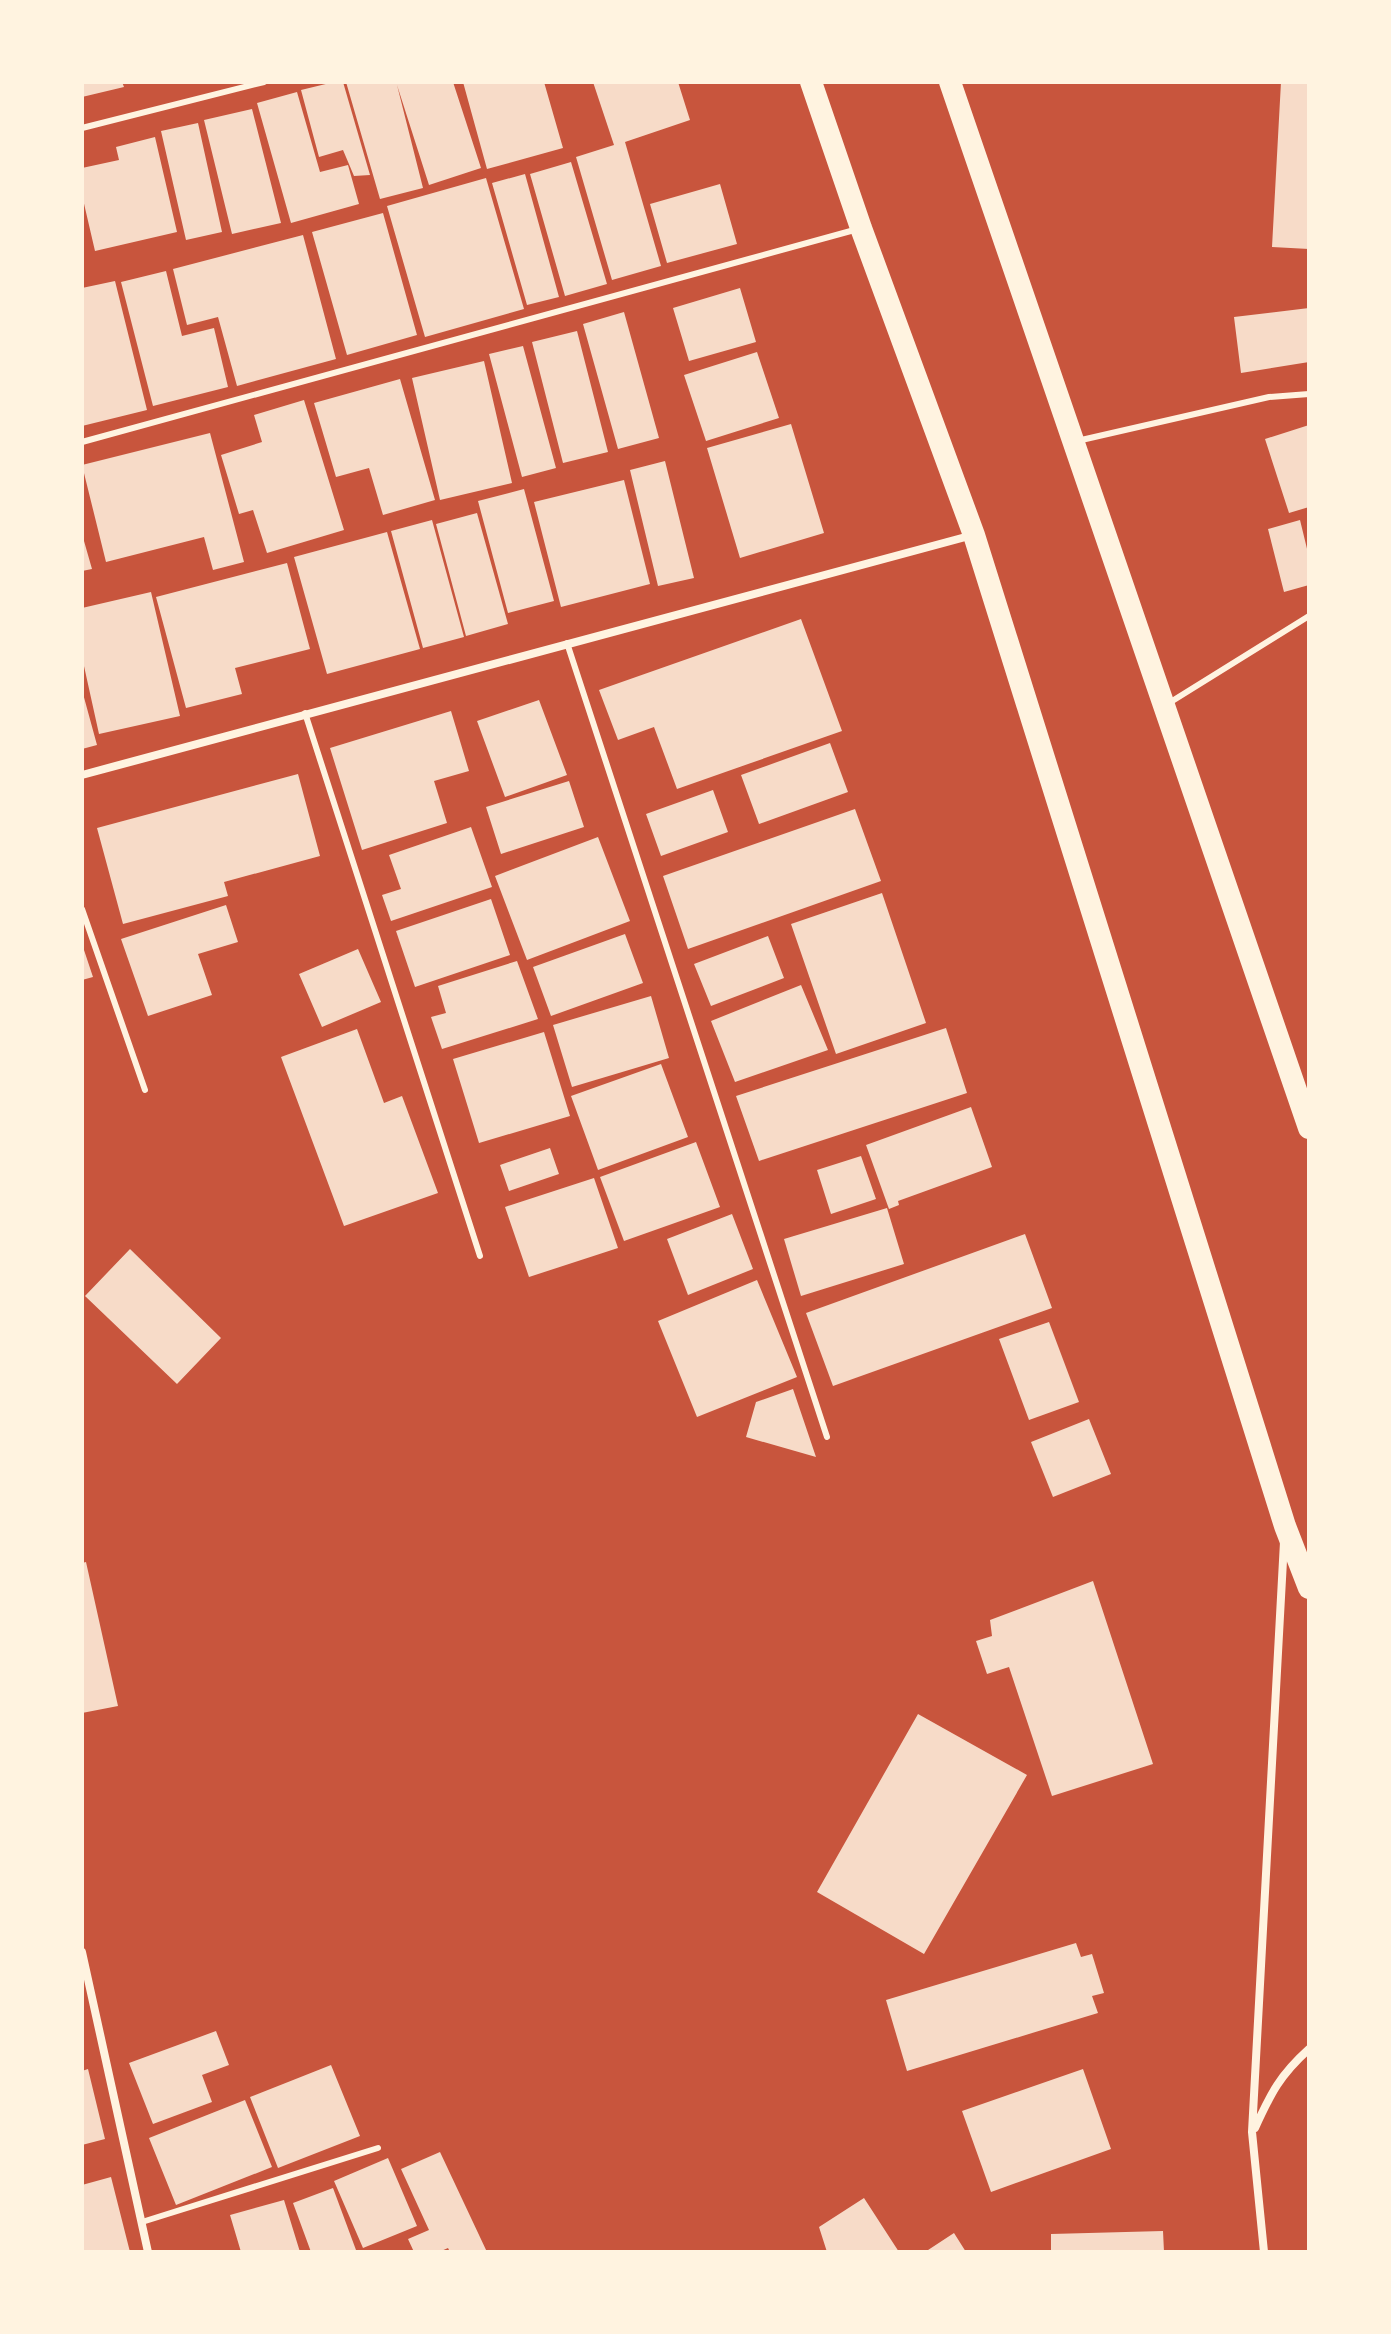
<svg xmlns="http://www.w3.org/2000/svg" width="1391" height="2334" viewBox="0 0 1391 2334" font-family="Literata,serif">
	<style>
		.building { fill: #f7dbc8 }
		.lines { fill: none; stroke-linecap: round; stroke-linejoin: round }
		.service { stroke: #fff3e0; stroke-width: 6 }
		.minor { stroke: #fff3e0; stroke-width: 8 }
		.trunk { stroke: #fff3e0; stroke-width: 22 }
	</style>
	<rect width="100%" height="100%" fill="#c8553d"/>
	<path class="building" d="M 82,82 L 122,82 L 124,87 L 82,97 Z
		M 334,82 L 343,82 L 370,175 L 354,176 L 343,150 L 319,157 L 301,90 Z
		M 346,82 L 453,82 L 481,168 L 429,185 L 397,85 L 423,188 L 380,199 Z
		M 463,82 L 544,82 L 563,148 L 487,169 Z
		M 593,82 L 678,82 L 690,120 L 625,142 L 661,266 L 612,280 L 576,157 L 614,145 Z
		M 1281,82 L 1309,82 L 1309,249 L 1272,247 Z
		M 297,92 L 320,172 L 348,165 L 359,204 L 291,223 L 257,103 Z
		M 252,109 L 281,223 L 232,234 L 204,120 Z
		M 198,123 L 222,232 L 186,240 L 161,131 Z
		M 155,137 L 177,232 L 95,251 L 82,195 L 82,168 L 119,160 L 116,147 Z
		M 571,162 L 607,284 L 565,296 L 530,174 Z
		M 525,174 L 559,297 L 527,305 L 492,183 Z
		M 486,178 L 524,309 L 425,337 L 387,206 Z
		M 720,184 L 737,244 L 667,263 L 650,204 Z
		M 383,213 L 417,335 L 347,355 L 312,232 Z
		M 303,235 L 336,359 L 237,386 L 218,317 L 187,325 L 173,269 Z
		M 166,271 L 182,336 L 214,328 L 228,387 L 153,406 L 121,282 Z
		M 115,281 L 147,410 L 82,426 L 82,288 Z
		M 740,288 L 756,342 L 689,361 L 673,308 Z
		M 1309,308 L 1309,362 L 1241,373 L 1234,317 Z
		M 624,312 L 659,438 L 618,449 L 583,324 Z
		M 577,331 L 608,452 L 563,463 L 532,342 Z
		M 523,346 L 556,468 L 522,477 L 489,354 Z
		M 757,352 L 779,418 L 706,441 L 684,375 Z
		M 484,361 L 512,483 L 440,500 L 412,378 Z
		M 400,379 L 435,500 L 383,515 L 369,468 L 336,477 L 314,403 Z
		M 304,400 L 344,530 L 267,553 L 253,510 L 239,514 L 221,455 L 262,442 L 254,415 Z
		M 791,424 L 824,533 L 740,558 L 707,448 Z
		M 1309,425 L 1309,507 L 1289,513 L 1265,439 Z
		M 210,433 L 244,562 L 213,570 L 204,537 L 106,562 L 82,465 Z
		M 665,461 L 694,578 L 658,586 L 630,470 Z
		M 624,480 L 650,584 L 561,607 L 534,502 Z
		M 524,489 L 554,601 L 508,613 L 478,501 Z
		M 477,513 L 508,624 L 466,636 L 436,524 Z
		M 432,520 L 464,637 L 423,648 L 391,531 Z
		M 1300,520 L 1309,557 L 1309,585 L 1284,592 L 1268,529 Z
		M 387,532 L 420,649 L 327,674 L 294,557 Z
		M 82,534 L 92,569 L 82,571 Z
		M 287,563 L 310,649 L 235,668 L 242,694 L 186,708 L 156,597 Z
		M 151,592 L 180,716 L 99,734 L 82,657 L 82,608 Z
		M 801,619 L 842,731 L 677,789 L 654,727 L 618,740 L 599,690 Z
		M 82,690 L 97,745 L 82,749 Z
		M 539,700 L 567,775 L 505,797 L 477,721 Z
		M 451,711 L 469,771 L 434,781 L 447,823 L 362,850 L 330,748 Z
		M 830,743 L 848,792 L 759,824 L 741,775 Z
		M 298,774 L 320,856 L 224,882 L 228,896 L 123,924 L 97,828 Z
		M 569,781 L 584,827 L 501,854 L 486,807 Z
		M 713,790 L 728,832 L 661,856 L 646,814 Z
		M 855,809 L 881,881 L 688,949 L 663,876 Z
		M 471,827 L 492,887 L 391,921 L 382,895 L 401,889 L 389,855 Z
		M 598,837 L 630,921 L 527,960 L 495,876 Z
		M 882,893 L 926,1023 L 836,1054 L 791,924 Z
		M 491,899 L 510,955 L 415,987 L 396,931 Z
		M 226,905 L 238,942 L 198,954 L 212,995 L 148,1016 L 121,939 Z
		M 625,934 L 643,983 L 551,1016 L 533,967 Z
		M 768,936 L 784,978 L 711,1006 L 694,964 Z
		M 82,944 L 93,977 L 82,980 Z
		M 358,949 L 381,1002 L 322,1027 L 299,974 Z
		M 517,961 L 538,1019 L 442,1049 L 431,1017 L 446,1013 L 438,986 Z
		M 801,985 L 828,1050 L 735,1082 L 711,1021 Z
		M 651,996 L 669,1058 L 572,1087 L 553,1025 Z
		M 946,1028 L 967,1093 L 759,1161 L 736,1096 Z
		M 357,1029 L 384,1103 L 402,1096 L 438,1193 L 344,1226 L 281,1057 Z
		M 544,1032 L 570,1116 L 479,1143 L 453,1059 Z
		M 661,1064 L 688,1137 L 598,1170 L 571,1096 Z
		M 971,1107 L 992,1167 L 898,1201 L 899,1205 L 889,1209 L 866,1145 Z
		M 696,1142 L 720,1207 L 624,1241 L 600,1177 Z
		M 550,1148 L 559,1174 L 509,1191 L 500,1165 Z
		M 861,1156 L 876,1199 L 831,1214 L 817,1170 Z
		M 594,1178 L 618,1248 L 529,1277 L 505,1207 Z
		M 887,1208 L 904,1264 L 801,1296 L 784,1239 Z
		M 732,1214 L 753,1269 L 688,1295 L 667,1239 Z
		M 1025,1234 L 1052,1308 L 833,1386 L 806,1313 Z
		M 130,1249 L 221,1338 L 177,1384 L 85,1296 Z
		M 757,1280 L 797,1377 L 697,1417 L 658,1321 Z
		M 1049,1322 L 1079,1402 L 1029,1420 L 999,1339 Z
		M 793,1389 L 816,1457 L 746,1437 L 756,1402 Z
		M 1089,1419 L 1111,1474 L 1053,1497 L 1031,1442 Z
		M 86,1562 L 118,1706 L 82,1713 L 82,1563 Z
		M 1093,1581 L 1153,1764 L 1052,1796 L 1009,1667 L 987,1674 L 976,1641 L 992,1636 L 990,1620 Z
		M 918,1714 L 1027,1775 L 924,1954 L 817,1892 Z
		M 1076,1943 L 1081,1957 L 1092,1954 L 1104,1993 L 1092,1996 L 1098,2013 L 907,2071 L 886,2000 Z
		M 216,2031 L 229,2065 L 202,2075 L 212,2102 L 153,2124 L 129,2063 Z
		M 331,2065 L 360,2136 L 278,2168 L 250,2097 Z
		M 88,2069 L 105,2139 L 82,2145 L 82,2071 Z
		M 1083,2069 L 1111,2149 L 991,2192 L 962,2111 Z
		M 245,2100 L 272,2167 L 176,2205 L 149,2138 Z
		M 440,2152 L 487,2252 L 450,2252 L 448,2248 L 439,2252 L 414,2252 L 408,2239 L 429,2230 L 401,2169 Z
		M 388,2158 L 417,2226 L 363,2248 L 334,2181 Z
		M 111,2177 L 130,2252 L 82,2252 L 82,2185 Z
		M 333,2188 L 356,2250 L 311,2252 L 293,2203 Z
		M 864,2198 L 899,2252 L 827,2252 L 819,2227 Z
		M 284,2200 L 300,2252 L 241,2252 L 230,2215 Z
		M 1163,2231 L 1164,2252 L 1051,2252 L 1051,2234 Z
		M 954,2233 L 966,2252 L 925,2252 Z"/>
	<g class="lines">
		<path class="service" d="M 82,128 L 264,82
			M 1077,441 L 1269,397 L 1309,394
			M 82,442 L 858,229
			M 567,643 L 827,1437
			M 1169,703 L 1309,616
			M 305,713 L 480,1256
			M 82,909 L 145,1090
			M 142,2222 L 378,2148"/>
		<path class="minor" d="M 82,775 L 973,535
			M 82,1952 L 148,2252
			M 1255,2128 C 1271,2093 1280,2075 1309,2049
			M 1264,2252 L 1252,2132 L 1284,1542"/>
		<path class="trunk" d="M 811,82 L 861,228 L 974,535 L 1285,1526 L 1309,1588
			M 950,82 L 1309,1128"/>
	</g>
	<rect width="1391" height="2334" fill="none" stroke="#fff3e0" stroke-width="168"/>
</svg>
